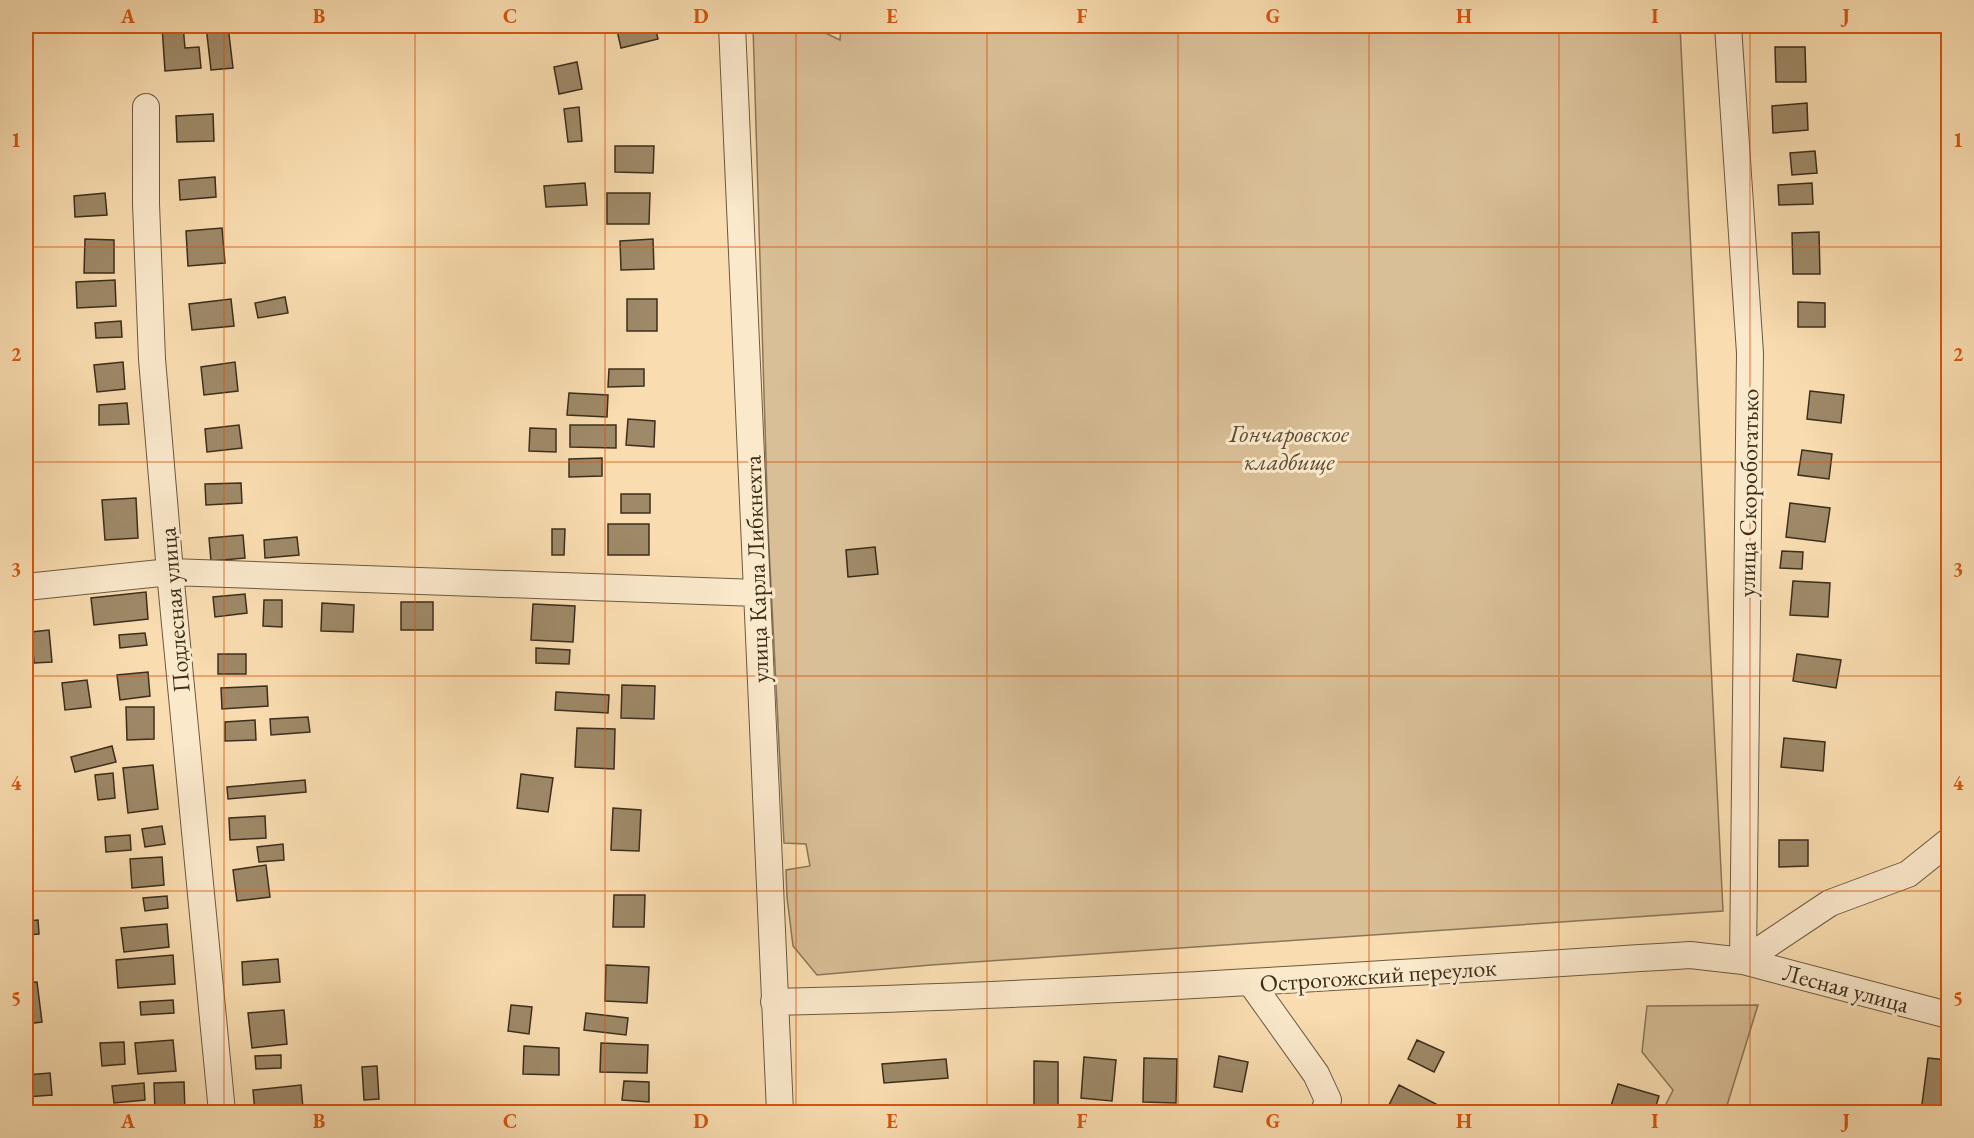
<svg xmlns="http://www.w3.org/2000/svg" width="1974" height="1138" viewBox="0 0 1974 1138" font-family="'EB Garamond',serif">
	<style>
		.green { fill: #d9bf97; stroke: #8a7659; stroke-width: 1.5 }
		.building { fill: #9e8968; stroke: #3c2e1b; stroke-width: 1.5 }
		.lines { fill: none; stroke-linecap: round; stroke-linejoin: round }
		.street-casing { stroke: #6b5a40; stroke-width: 28 }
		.street { stroke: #fbe9cc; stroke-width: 26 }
		.grid { fill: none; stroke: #d7550e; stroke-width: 1.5; stroke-opacity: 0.55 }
		.labels { text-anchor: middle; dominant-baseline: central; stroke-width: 6; stroke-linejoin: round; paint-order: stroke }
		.park-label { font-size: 24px; font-style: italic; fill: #5b4b34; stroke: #fbe9cc }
		.street-label { font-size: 24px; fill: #3c2e1b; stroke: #fbe9cc }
		.neatline { fill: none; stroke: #d7550e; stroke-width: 2 }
		.grid-label { font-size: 20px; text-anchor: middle; font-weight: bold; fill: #d7550e }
	</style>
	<rect width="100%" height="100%" fill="#f9ddb0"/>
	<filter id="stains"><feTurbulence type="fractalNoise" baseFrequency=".00333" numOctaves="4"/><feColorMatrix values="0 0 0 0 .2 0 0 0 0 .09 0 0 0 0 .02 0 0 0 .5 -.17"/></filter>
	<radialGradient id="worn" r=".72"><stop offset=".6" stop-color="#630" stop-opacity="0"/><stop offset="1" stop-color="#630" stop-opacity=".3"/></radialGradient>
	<path class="green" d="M 753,26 L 811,26 L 840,40 L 841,26 L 1680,26 L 1723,911 L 931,965 L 817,975 L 793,946 L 787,897 L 786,870 L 810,866 L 806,844 L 784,843 L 768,527 Z
		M 1758,1005 L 1725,1112 L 1662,1112 L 1673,1090 L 1642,1052 L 1647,1006 Z"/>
	<path class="building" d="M 162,26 L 183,26 L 185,48 L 199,47 L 201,68 L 165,71 Z
		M 206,26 L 228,26 L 233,68 L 211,70 Z
		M 616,26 L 655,26 L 658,39 L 621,48 Z
		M 1775,47 L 1805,47 L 1806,82 L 1776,82 Z
		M 577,62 L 582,89 L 559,94 L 554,67 Z
		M 1807,103 L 1808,130 L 1773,133 L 1772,106 Z
		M 579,107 L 582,141 L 568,142 L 564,109 Z
		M 213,114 L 214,141 L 177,142 L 176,116 Z
		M 615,146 L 654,146 L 653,173 L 615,172 Z
		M 1815,151 L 1817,173 L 1792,175 L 1790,153 Z
		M 215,177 L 216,197 L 180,200 L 179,180 Z
		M 585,183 L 587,205 L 546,207 L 544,186 Z
		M 1812,183 L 1813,204 L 1779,205 L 1778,185 Z
		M 105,193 L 107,215 L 75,217 L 74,196 Z
		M 607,193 L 650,193 L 649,224 L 607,224 Z
		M 222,228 L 225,263 L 188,266 L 186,231 Z
		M 1819,232 L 1820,274 L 1793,274 L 1792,233 Z
		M 85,239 L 114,240 L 114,273 L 84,273 Z
		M 653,239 L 654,269 L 621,270 L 620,241 Z
		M 115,280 L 116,306 L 77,308 L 76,282 Z
		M 285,297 L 288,313 L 258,318 L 255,303 Z
		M 231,299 L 234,326 L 192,330 L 189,304 Z
		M 627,299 L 657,299 L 657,331 L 627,331 Z
		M 1798,302 L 1825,303 L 1825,327 L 1798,327 Z
		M 121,321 L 122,337 L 96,338 L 95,323 Z
		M 123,362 L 125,389 L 97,392 L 94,365 Z
		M 235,362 L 238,391 L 204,395 L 201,367 Z
		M 609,369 L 644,369 L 644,386 L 608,387 Z
		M 1810,391 L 1844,395 L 1841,423 L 1807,419 Z
		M 569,393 L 608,395 L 607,417 L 567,415 Z
		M 127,403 L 129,424 L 99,425 L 99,405 Z
		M 628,419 L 655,421 L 654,447 L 626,445 Z
		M 239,425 L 242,448 L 207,452 L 205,429 Z
		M 570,425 L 616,425 L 616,448 L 570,447 Z
		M 530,428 L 556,429 L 556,452 L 529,451 Z
		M 1802,450 L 1832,454 L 1829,479 L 1798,475 Z
		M 602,458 L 602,476 L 569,477 L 569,459 Z
		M 241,483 L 242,503 L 206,505 L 205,484 Z
		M 621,494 L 650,494 L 650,513 L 621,513 Z
		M 136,498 L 138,538 L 105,540 L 102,500 Z
		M 1790,503 L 1830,508 L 1825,542 L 1786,537 Z
		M 608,524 L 649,524 L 649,555 L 608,555 Z
		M 552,529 L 565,529 L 564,555 L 552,555 Z
		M 243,535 L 245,558 L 211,561 L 209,538 Z
		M 297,537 L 299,555 L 265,558 L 264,540 Z
		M 875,547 L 878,574 L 848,577 L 846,550 Z
		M 1782,551 L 1803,552 L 1802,569 L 1780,568 Z
		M 1793,581 L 1830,583 L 1828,617 L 1790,615 Z
		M 146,592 L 148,619 L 94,625 L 91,598 Z
		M 245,594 L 247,613 L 215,617 L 213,597 Z
		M 264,600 L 282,600 L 282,627 L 263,626 Z
		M 401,602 L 433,602 L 433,630 L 401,630 Z
		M 322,603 L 354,605 L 353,632 L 321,631 Z
		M 533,604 L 575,606 L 573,642 L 531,640 Z
		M 49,630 L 52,662 L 34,663 L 31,632 Z
		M 145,633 L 147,645 L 120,648 L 119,635 Z
		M 536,648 L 570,650 L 569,664 L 536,663 Z
		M 218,654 L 246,654 L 246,674 L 218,674 Z
		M 1797,654 L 1841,660 L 1836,688 L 1793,681 Z
		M 148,672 L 150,696 L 120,700 L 117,675 Z
		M 87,680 L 91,707 L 65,710 L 62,683 Z
		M 622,685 L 655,686 L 654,719 L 621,718 Z
		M 267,686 L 268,706 L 222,709 L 221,688 Z
		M 556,692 L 609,695 L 608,713 L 555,710 Z
		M 126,707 L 154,707 L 154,739 L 127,740 Z
		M 308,717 L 310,732 L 271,735 L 270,719 Z
		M 255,720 L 256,740 L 225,741 L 225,722 Z
		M 577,728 L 615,729 L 614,769 L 575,767 Z
		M 1784,738 L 1825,742 L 1823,771 L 1781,767 Z
		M 112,746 L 116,762 L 75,772 L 71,757 Z
		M 153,765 L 158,809 L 128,813 L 123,768 Z
		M 113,773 L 115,798 L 98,800 L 95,775 Z
		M 521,774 L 553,778 L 548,812 L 517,808 Z
		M 305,780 L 306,792 L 228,799 L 227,787 Z
		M 613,808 L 641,810 L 639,851 L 611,850 Z
		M 265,816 L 266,838 L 230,840 L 229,818 Z
		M 162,826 L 165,844 L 145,847 L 142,829 Z
		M 26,828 L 28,828 L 29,857 L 26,857 Z
		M 130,835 L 131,850 L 106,852 L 105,837 Z
		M 1779,840 L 1808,840 L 1808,866 L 1779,867 Z
		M 283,844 L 284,860 L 259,862 L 257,847 Z
		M 162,857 L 164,885 L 132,888 L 130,859 Z
		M 266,865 L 270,897 L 237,901 L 233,870 Z
		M 614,895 L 645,895 L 644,927 L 613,927 Z
		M 167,896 L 168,908 L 145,911 L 143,898 Z
		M 38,920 L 39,934 L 26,935 L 26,921 Z
		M 167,924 L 169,947 L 124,952 L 121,928 Z
		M 173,955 L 175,984 L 118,988 L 116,960 Z
		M 278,959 L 280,982 L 243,985 L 242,962 Z
		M 606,965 L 649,967 L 647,1003 L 605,1001 Z
		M 37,982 L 42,1022 L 26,1024 L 26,983 Z
		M 173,1000 L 174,1013 L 141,1015 L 140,1002 Z
		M 511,1005 L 532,1007 L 529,1034 L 508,1031 Z
		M 284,1010 L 287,1044 L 252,1048 L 248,1013 Z
		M 586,1013 L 628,1018 L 626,1035 L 584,1030 Z
		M 173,1040 L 176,1071 L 138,1074 L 135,1043 Z
		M 1417,1040 L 1444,1052 L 1434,1072 L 1408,1059 Z
		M 124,1042 L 125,1064 L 102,1066 L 100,1043 Z
		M 601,1043 L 648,1045 L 647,1073 L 600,1072 Z
		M 524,1046 L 559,1048 L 559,1075 L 523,1074 Z
		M 281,1055 L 281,1068 L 256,1069 L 255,1056 Z
		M 1219,1056 L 1248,1062 L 1242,1092 L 1214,1087 Z
		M 1084,1057 L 1116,1060 L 1112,1101 L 1081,1098 Z
		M 1144,1058 L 1177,1059 L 1176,1103 L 1143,1102 Z
		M 1928,1058 L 1947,1060 L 1941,1112 L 1921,1112 Z
		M 946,1059 L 948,1078 L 884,1083 L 882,1064 Z
		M 1034,1061 L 1058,1062 L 1058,1111 L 1034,1110 Z
		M 377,1066 L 379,1099 L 364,1100 L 362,1067 Z
		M 50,1073 L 52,1095 L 26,1097 L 26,1075 Z
		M 624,1081 L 649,1082 L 649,1102 L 622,1100 Z
		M 184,1082 L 185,1112 L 155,1112 L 154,1083 Z
		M 144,1083 L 145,1100 L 114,1103 L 112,1086 Z
		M 1618,1084 L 1659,1096 L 1654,1112 L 1609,1112 Z
		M 301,1085 L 303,1109 L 255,1112 L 253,1090 Z
		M 1399,1085 L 1436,1104 L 1432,1112 L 1403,1112 L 1389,1105 Z
		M 917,1105 L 917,1112 L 878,1112 L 878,1107 Z"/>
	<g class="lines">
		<defs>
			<path id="street" d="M 732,26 L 780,1112
				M 1728,26 L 1750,353 L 1743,961 L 1948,1015
				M 146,107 L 146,204 L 152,359 L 170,572 L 222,1112
				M 26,587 L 170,572 L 757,593
				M 1251,983 L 1316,1074 L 1328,1100 L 1324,1112
				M 774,1002 C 1080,995 1384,974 1690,955 L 1743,961 L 1830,903 L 1908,874 L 1948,842"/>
		</defs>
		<use href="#street" class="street-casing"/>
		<use href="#street" class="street"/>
	</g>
	<path class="grid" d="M 224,26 L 224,1112M 415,26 L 415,1112M 605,26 L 605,1112M 796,26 L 796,1112M 987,26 L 987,1112M 1178,26 L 1178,1112M 1369,26 L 1369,1112M 1559,26 L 1559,1112M 1750,26 L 1750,1112M 26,247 L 1948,247M 26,462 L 1948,462M 26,676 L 1948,676M 26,891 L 1948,891"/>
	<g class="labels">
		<g class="park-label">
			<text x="1289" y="433">Гончаровское<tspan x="1289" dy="28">кладбище</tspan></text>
		</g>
		<g class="street-label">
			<text transform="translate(1748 493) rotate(-89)">улица Скоробогатько</text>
			<text transform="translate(756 569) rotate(-92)">улица Карла Либкнехта</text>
			<text transform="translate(174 610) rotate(-95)">Подлесная улица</text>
			<text transform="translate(1378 975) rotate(-4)">Острогожский переулок</text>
			<text transform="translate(1846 988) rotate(15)">Лесная улица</text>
		</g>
	</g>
	<rect width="1974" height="1138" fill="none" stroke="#f9ddb0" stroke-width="66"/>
	<rect x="33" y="33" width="1908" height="1072" class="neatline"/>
	<g class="grid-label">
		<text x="128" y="23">A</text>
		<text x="319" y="23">B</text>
		<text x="510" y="23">C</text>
		<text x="701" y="23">D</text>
		<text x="892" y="23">E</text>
		<text x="1082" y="23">F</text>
		<text x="1273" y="23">G</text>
		<text x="1464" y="23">H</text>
		<text x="1655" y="23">I</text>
		<text x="1846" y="23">J</text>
		<text x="16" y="147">1</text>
		<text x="1958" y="147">1</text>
		<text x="16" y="361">2</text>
		<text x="1958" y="361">2</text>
		<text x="16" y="576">3</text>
		<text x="1958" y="576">3</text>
		<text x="16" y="790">4</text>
		<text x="1958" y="790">4</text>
		<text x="16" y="1005">5</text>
		<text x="1958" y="1005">5</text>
		<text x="128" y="1128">A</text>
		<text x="319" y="1128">B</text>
		<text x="510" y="1128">C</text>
		<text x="701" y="1128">D</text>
		<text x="892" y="1128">E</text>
		<text x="1082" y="1128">F</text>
		<text x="1273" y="1128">G</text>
		<text x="1464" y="1128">H</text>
		<text x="1655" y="1128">I</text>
		<text x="1846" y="1128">J</text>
	</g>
	<rect width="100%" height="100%" filter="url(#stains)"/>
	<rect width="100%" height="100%" fill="url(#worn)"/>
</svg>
